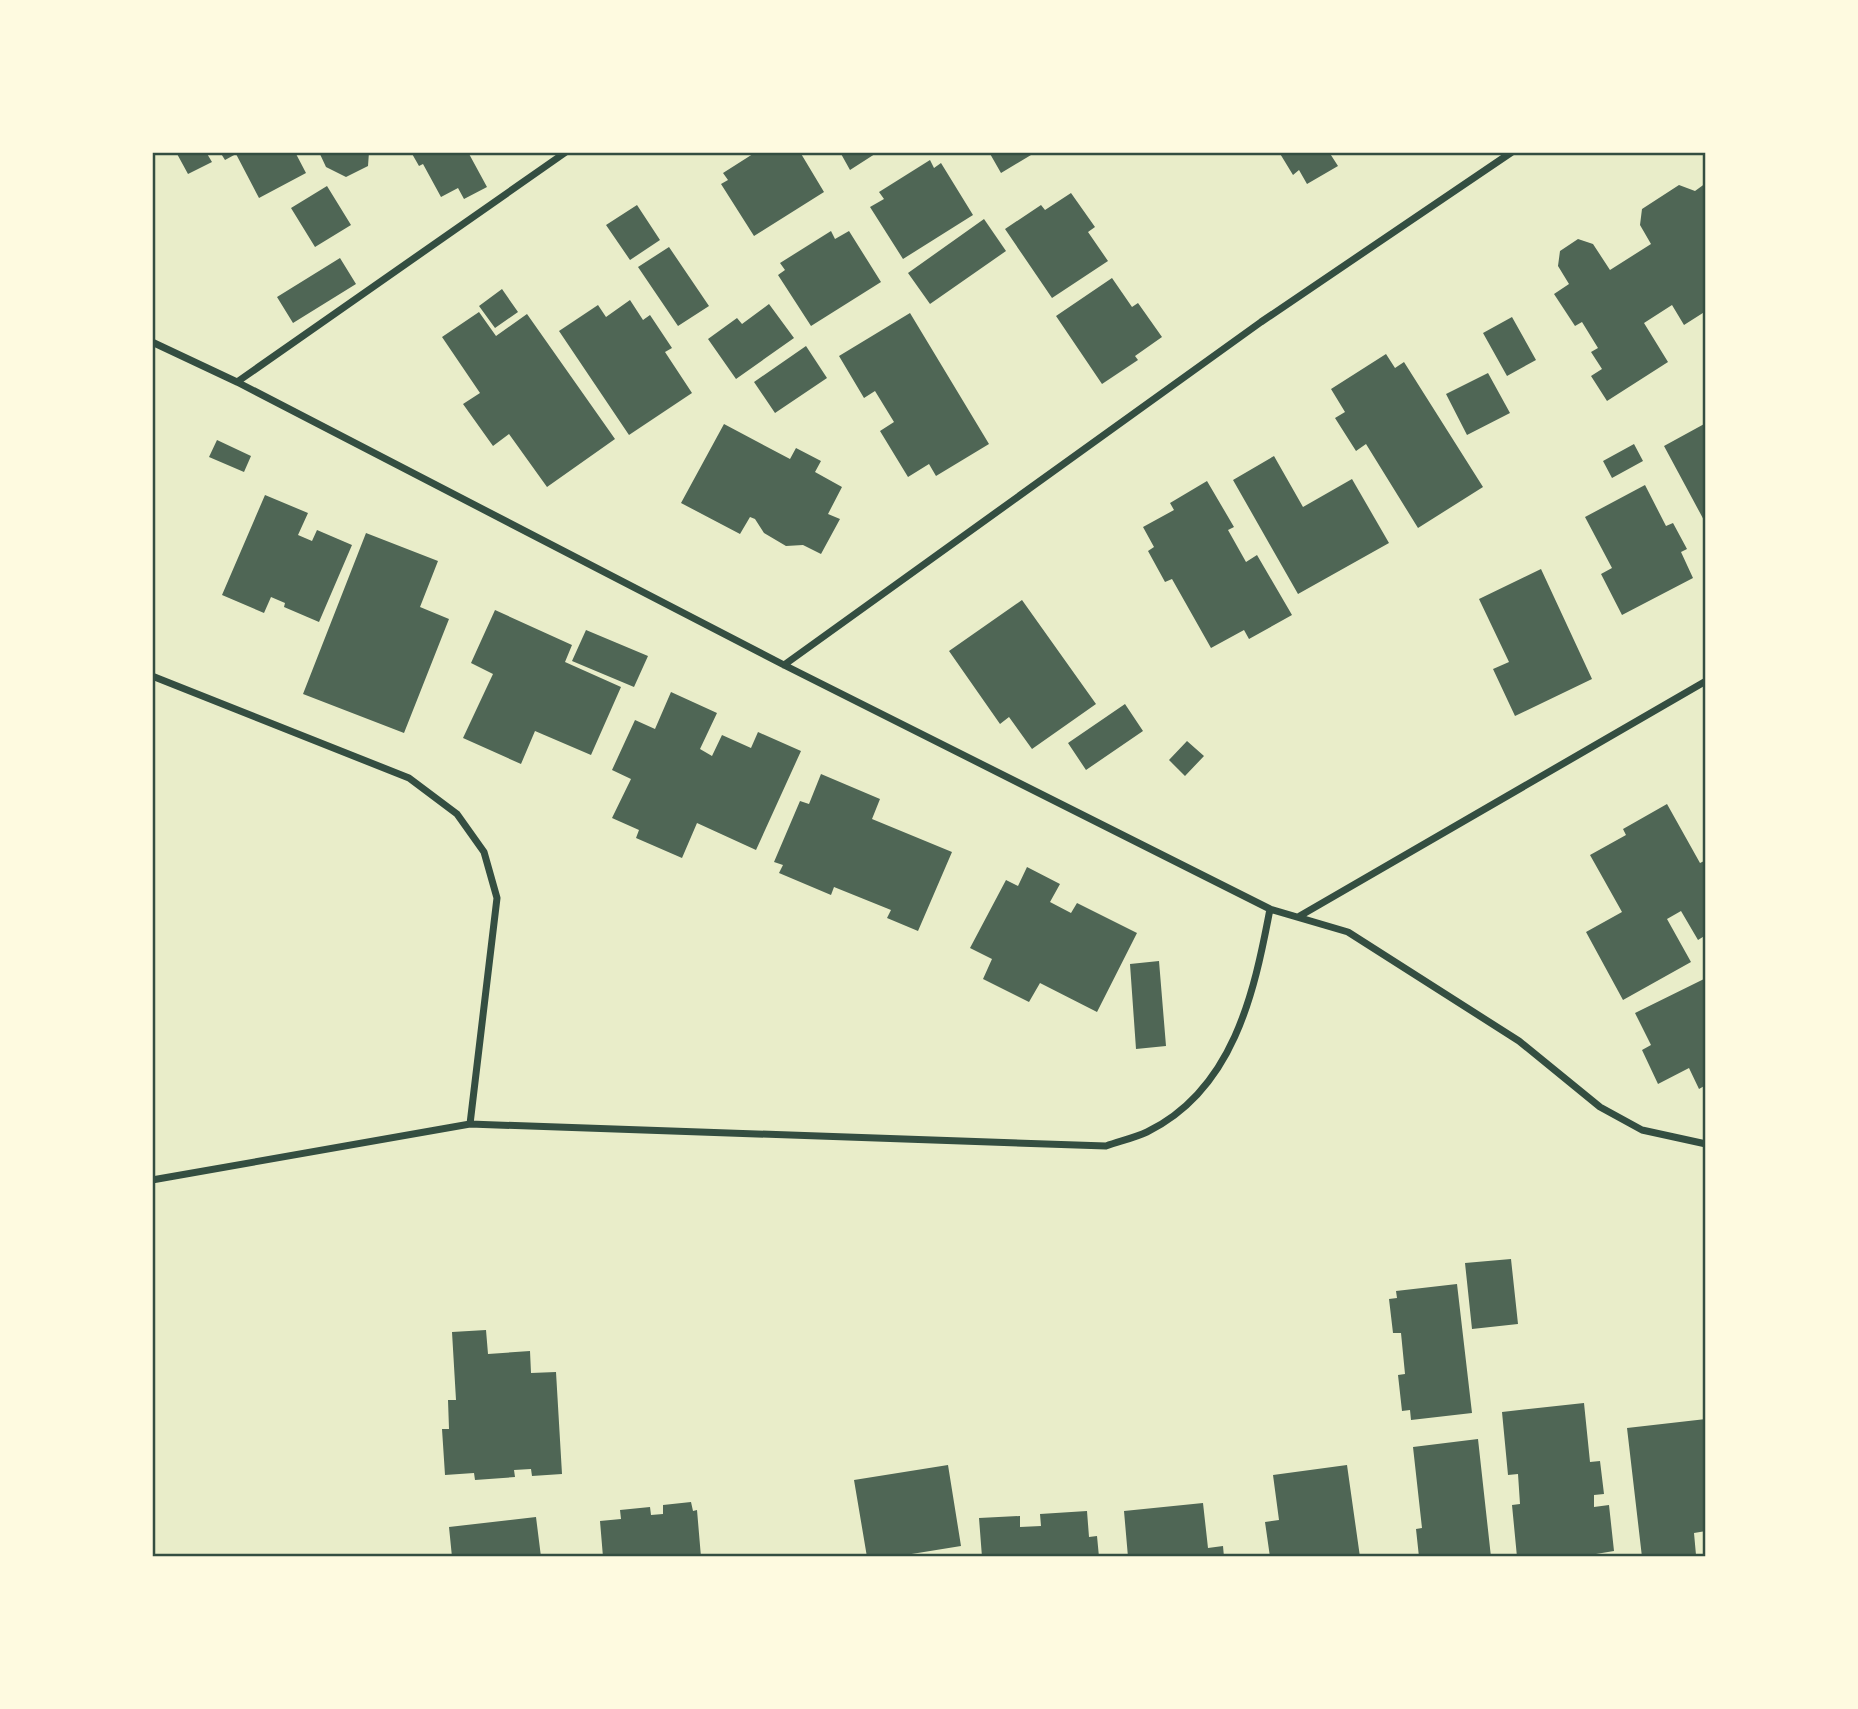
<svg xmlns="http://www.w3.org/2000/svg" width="1858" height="1709" viewBox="0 0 1858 1709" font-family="'Asap Condensed',sans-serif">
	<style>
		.building { fill: #4f6655 }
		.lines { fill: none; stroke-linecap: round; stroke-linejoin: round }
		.minor { stroke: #344e41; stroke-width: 7 }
		.neatline { fill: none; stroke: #344e41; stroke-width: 2.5 }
	</style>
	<rect width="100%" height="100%" fill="#e9edc9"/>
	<path class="building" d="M 176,152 L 206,152 L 212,162 L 188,174 Z
		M 220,152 L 295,152 L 306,173 L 259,198 L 236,154 L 225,160 Z
		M 319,152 L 369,152 L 368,166 L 346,177 L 326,167 Z
		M 411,152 L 468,152 L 487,187 L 464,199 L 458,188 L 441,197 L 423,164 L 419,166 Z
		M 756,152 L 800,152 L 824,192 L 754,236 L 721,184 L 728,180 L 723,173 Z
		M 840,152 L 878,152 L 850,170 Z
		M 989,152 L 1036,152 L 1001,173 Z
		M 1279,152 L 1329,152 L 1338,166 L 1307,184 L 1299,170 L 1293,175 Z
		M 930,160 L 934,168 L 941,163 L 973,215 L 903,259 L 870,207 L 884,199 L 879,192 Z
		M 1706,183 L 1706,311 L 1684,325 L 1672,305 L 1644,323 L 1668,362 L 1607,401 L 1591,376 L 1602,369 L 1591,352 L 1598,348 L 1582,322 L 1575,326 L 1554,294 L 1569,284 L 1558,266 L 1560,251 L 1578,239 L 1593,244 L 1610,270 L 1651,244 L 1640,225 L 1642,209 L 1679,185 L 1695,191 Z
		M 327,186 L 351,225 L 315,247 L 291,208 Z
		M 1071,193 L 1095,227 L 1088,232 L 1108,261 L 1052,298 L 1005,229 L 1041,205 L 1045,210 Z
		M 637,205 L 660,240 L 630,260 L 606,225 Z
		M 984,219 L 1006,251 L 930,304 L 908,273 Z
		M 831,231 L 835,239 L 849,231 L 881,282 L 811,326 L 778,275 L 785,270 L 780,263 Z
		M 669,247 L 709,306 L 678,326 L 638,267 Z
		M 340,258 L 356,284 L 293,323 L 277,297 Z
		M 1112,278 L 1132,307 L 1138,303 L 1162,337 L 1135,356 L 1138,360 L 1102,384 L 1056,316 Z
		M 502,289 L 518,312 L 495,328 L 479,306 Z
		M 630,300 L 643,320 L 650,315 L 672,348 L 665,352 L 692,393 L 629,435 L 559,331 L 598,305 L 606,317 Z
		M 769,304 L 794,338 L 736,379 L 708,339 L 737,318 L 742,324 Z
		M 479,312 L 496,336 L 527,314 L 615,439 L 547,487 L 509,434 L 493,446 L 463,404 L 480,393 L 442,337 Z
		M 910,313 L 989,444 L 936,476 L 929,464 L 908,477 L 880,431 L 894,422 L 875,391 L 864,398 L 839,356 Z
		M 1512,317 L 1536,360 L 1507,376 L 1483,333 Z
		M 806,346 L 827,378 L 775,413 L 754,382 Z
		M 1386,354 L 1395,368 L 1404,362 L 1483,487 L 1418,528 L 1366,444 L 1356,451 L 1335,418 L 1345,412 L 1331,389 Z
		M 1488,373 L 1510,413 L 1467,435 L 1446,394 Z
		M 1706,423 L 1706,524 L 1664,446 Z
		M 724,424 L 790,459 L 796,448 L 821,461 L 815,472 L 842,487 L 828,514 L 840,519 L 821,554 L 803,545 L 786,546 L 764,533 L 755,519 L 750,517 L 740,534 L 681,503 Z
		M 217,440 L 251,456 L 244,472 L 209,457 Z
		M 1634,444 L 1643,461 L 1612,478 L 1603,461 Z
		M 1274,456 L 1303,507 L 1352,479 L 1389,543 L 1298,594 L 1233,480 Z
		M 1207,481 L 1234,527 L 1228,530 L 1246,562 L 1257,555 L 1292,615 L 1249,639 L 1244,630 L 1211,648 L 1172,579 L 1165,582 L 1148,551 L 1154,547 L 1143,527 L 1174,510 L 1170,503 Z
		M 1645,485 L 1666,526 L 1673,523 L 1687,549 L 1681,552 L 1693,578 L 1622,615 L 1601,574 L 1612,568 L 1585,517 Z
		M 265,495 L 308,513 L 298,535 L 312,541 L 317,530 L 352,545 L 319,622 L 284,607 L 285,603 L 271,597 L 264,613 L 222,595 Z
		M 366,533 L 438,561 L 420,607 L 449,619 L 404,733 L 303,694 Z
		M 1541,569 L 1592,679 L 1515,716 L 1493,669 L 1509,662 L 1479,599 Z
		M 1022,600 L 1096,704 L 1032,749 L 1009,717 L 1000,724 L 949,651 Z
		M 495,610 L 572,645 L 565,662 L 621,687 L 591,755 L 535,731 L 521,764 L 463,738 L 493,674 L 471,663 Z
		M 586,630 L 648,656 L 634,687 L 572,661 Z
		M 671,692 L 717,713 L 700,749 L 712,756 L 722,735 L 751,748 L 758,732 L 801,751 L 756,850 L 697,823 L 682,858 L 636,838 L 639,830 L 612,818 L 631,779 L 612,770 L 635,720 L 655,729 Z
		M 1125,704 L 1143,731 L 1086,770 L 1068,743 Z
		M 1187,741 L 1204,756 L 1185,776 L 1169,760 Z
		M 821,774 L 880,799 L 872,819 L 952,852 L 918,931 L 887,918 L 891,910 L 834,887 L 831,895 L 779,873 L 783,865 L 774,862 L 800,801 L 809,804 Z
		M 1667,804 L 1700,863 L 1706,860 L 1706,935 L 1698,940 L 1681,911 L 1667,919 L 1691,962 L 1623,1000 L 1586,932 L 1622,912 L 1590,855 L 1626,835 L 1623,829 Z
		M 1027,867 L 1060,884 L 1050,902 L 1071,913 L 1077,903 L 1137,933 L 1097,1012 L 1040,983 L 1029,1002 L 983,979 L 992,959 L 970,948 L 1006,880 L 1018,886 Z
		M 1159,961 L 1166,1046 L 1136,1049 L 1130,964 Z
		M 1706,978 L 1706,1085 L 1699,1089 L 1689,1068 L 1658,1084 L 1642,1050 L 1651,1045 L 1635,1013 Z
		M 1511,1259 L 1518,1324 L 1472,1329 L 1465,1263 Z
		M 1457,1284 L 1472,1413 L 1411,1420 L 1410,1410 L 1402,1411 L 1398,1375 L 1405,1374 L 1401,1333 L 1393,1333 L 1389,1299 L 1397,1298 L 1396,1291 Z
		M 486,1330 L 488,1354 L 530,1351 L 531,1373 L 556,1372 L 562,1474 L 532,1476 L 531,1469 L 514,1470 L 515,1477 L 475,1480 L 474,1473 L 445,1475 L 442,1429 L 449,1429 L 448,1400 L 456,1400 L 452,1332 Z
		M 1584,1403 L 1590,1462 L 1600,1461 L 1604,1494 L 1594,1495 L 1594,1507 L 1609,1505 L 1614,1551 L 1578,1557 L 1517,1557 L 1512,1505 L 1520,1504 L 1518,1474 L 1508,1475 L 1502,1412 Z
		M 1706,1419 L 1706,1531 L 1694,1533 L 1696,1555 L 1642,1557 L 1627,1428 Z
		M 1478,1439 L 1491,1557 L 1419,1557 L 1416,1529 L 1422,1528 L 1413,1447 Z
		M 948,1465 L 961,1546 L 893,1557 L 867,1557 L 854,1480 Z
		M 1347,1465 L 1360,1557 L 1270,1557 L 1265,1522 L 1279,1520 L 1273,1475 Z
		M 691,1502 L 693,1511 L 697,1510 L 701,1557 L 603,1557 L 600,1521 L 621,1519 L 620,1510 L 650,1507 L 651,1515 L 663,1514 L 663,1505 Z
		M 1203,1503 L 1208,1548 L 1223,1546 L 1224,1557 L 1128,1557 L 1124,1511 Z
		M 1087,1511 L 1089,1537 L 1097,1536 L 1099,1557 L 982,1557 L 979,1518 L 1020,1516 L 1020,1527 L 1041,1526 L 1040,1514 Z
		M 536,1517 L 541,1557 L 452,1557 L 449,1527 Z"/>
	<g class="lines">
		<path class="minor" d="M 152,342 L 237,382 L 784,665 L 1270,909 L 1348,932 L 1519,1041 L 1600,1107 L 1642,1130 L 1706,1144
			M 237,382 L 566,152
			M 784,665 L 1261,322 L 1512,152
			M 152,676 L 409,778 L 457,814 L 484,852 L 497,898 L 470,1124
			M 1298,917 L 1706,681
			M 152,1180 L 470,1124 L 1106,1146 C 1120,1141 1134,1138 1147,1132 C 1233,1090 1254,994 1270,909"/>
	</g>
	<rect width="1858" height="1709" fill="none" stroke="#fefae0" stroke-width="308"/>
	<rect x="154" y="154" width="1550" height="1401" class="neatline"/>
</svg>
